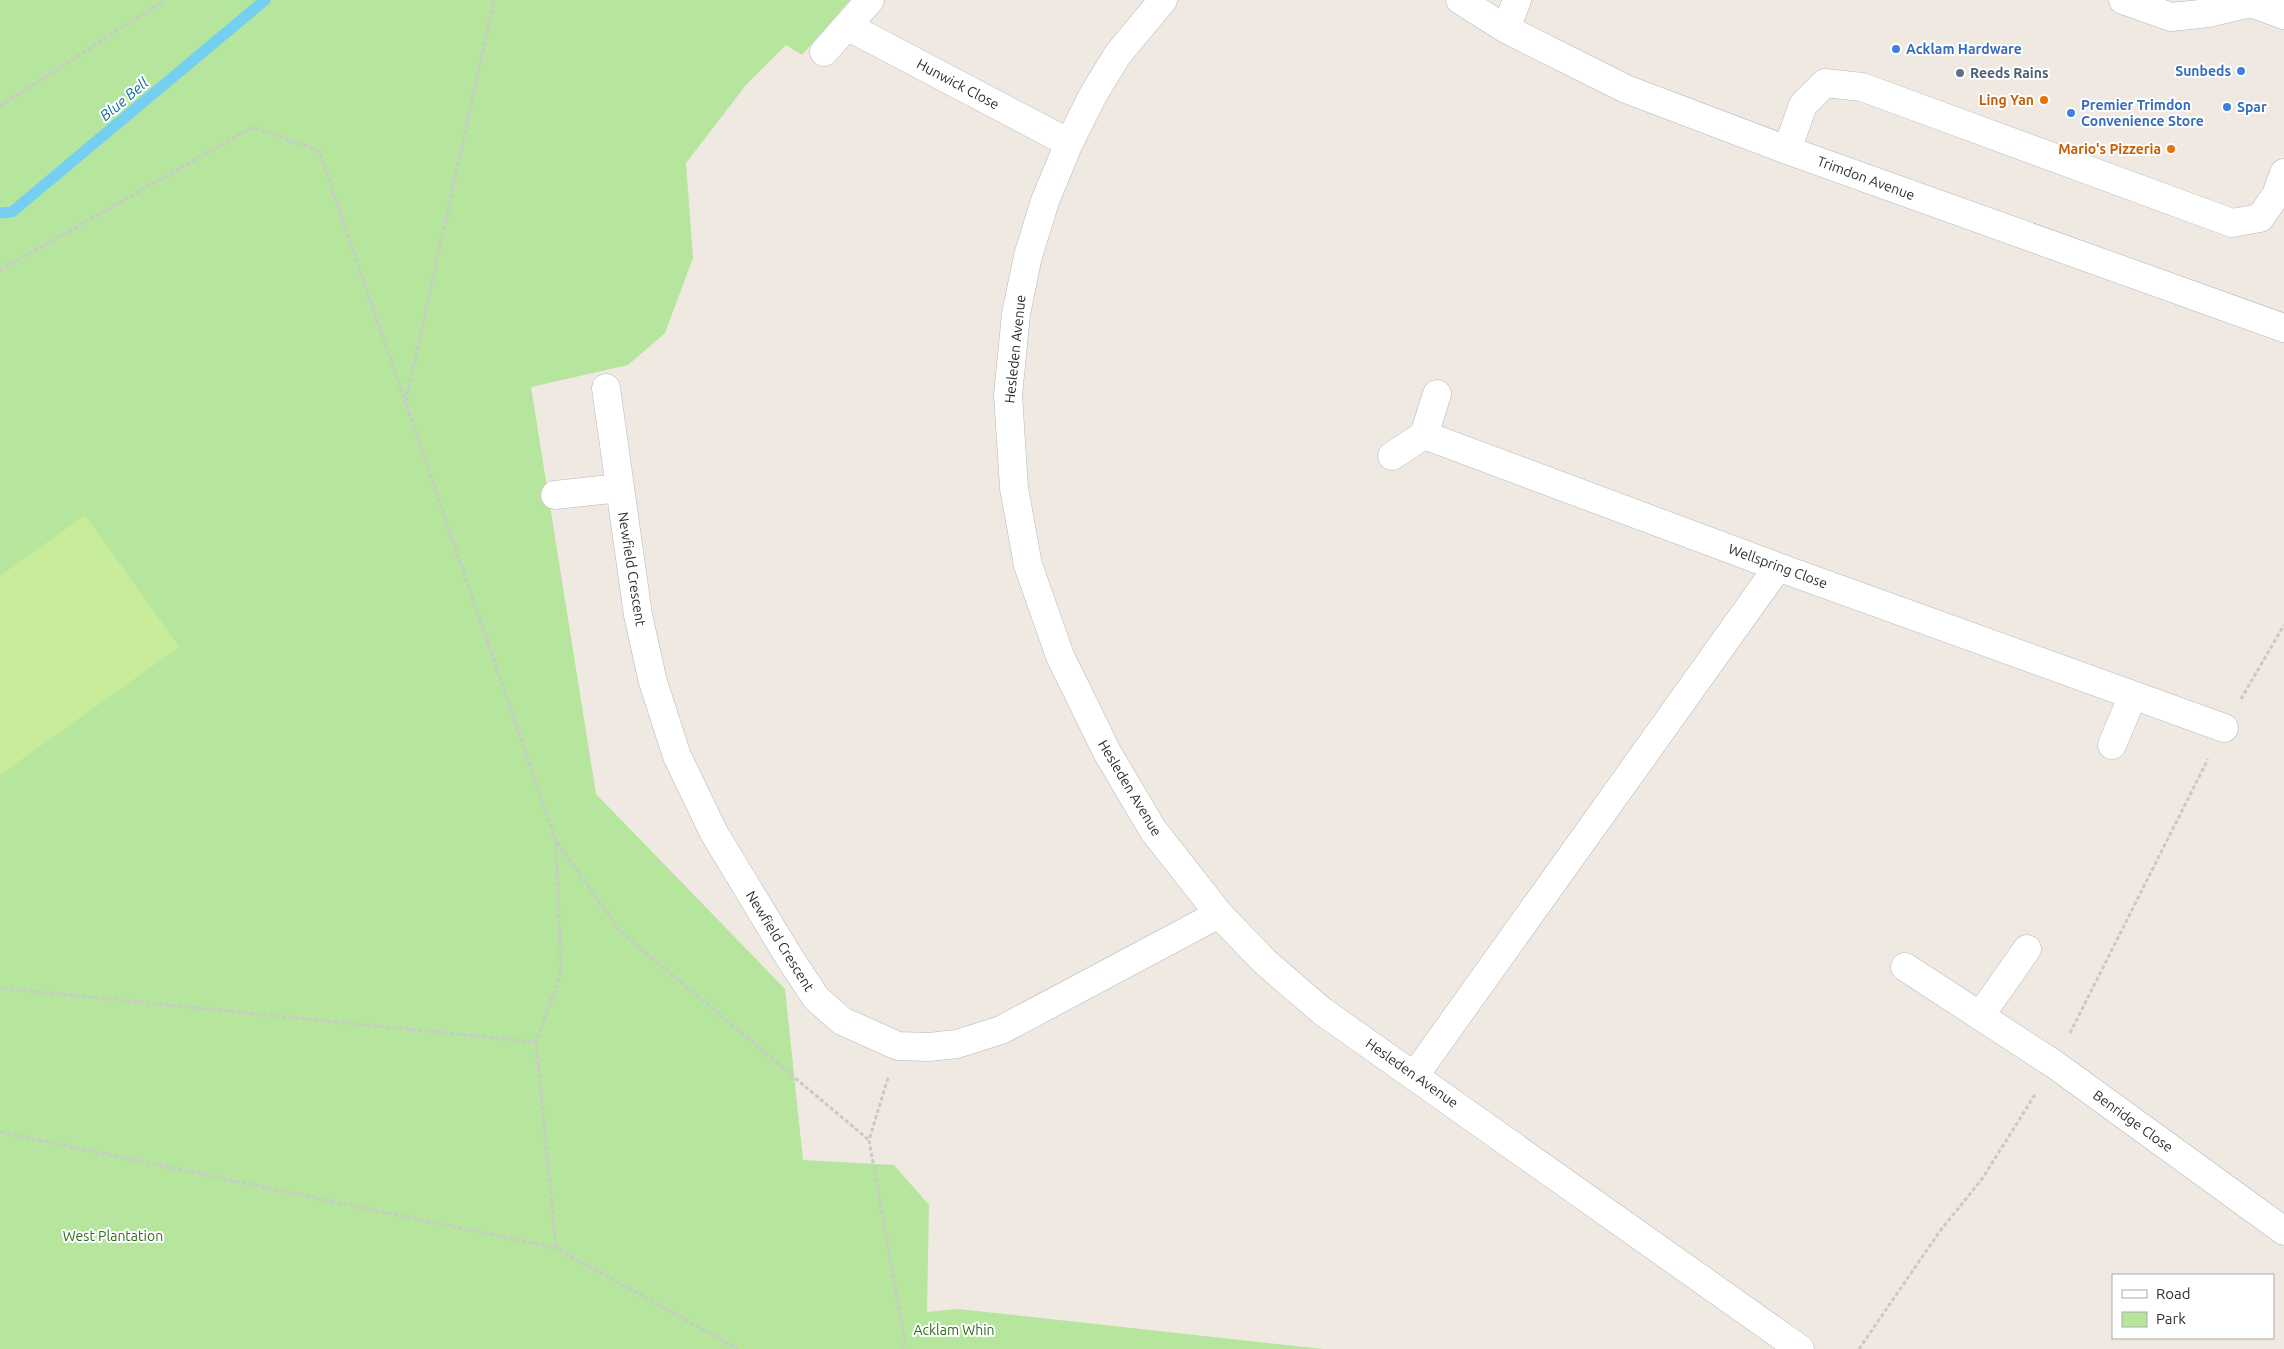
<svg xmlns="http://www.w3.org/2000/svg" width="2284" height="1349" viewBox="0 0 2284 1349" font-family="Ubuntu,sans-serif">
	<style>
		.green { fill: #b6e59e }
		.pitch { fill: #c9ec9a }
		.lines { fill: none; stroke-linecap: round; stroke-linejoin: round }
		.stream { stroke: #75cff0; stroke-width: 11 }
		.minor-casing { stroke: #b4b7c1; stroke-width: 29 }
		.path { stroke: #c9c9c9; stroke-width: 3; stroke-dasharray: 4 2.5; stroke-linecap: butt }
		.minor { stroke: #fff; stroke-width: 28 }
		.shop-dot { fill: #3f7fe0; stroke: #fff; stroke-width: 2 }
		.service-dot { fill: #5c6f8a; stroke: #fff; stroke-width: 2 }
		.food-dot { fill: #e8710a; stroke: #fff; stroke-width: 2 }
		.labels { text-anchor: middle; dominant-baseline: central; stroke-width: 4; stroke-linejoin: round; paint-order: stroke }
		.shop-label { font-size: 14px; font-weight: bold; fill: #366cbe; stroke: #fff; text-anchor: start }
		.service-label { font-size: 14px; font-weight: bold; fill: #4e5e75; stroke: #fff; text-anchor: start }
		.street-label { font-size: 14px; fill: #2e2e2e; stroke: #fff }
		.food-label { font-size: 14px; font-weight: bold; fill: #c56008; stroke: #fff; text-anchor: end }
		.park-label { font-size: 14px; fill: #2c6e1b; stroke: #fff }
		.water-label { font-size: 15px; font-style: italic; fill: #0d6fa3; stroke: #fff }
	</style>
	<rect width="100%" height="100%" fill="#efe9e1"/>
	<path class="green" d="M 0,0 L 850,0 L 802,55 L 786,45 L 746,85 L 686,163 L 693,258 L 665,333 L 628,365 L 531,387 L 596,794 L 785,989 L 803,1160 L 894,1165 L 929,1205 L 927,1312 L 958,1309 L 1323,1349 L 0,1349 Z"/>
	<path class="pitch" d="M 85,515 L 179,647 L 0,775 L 0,576 Z"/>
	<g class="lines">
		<path class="stream" d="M 0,213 L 12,212 L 265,0"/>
		<defs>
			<path id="minor" d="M 1163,0 L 1118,54 L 1093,95 L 1069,143 L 1045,201 L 1028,256 L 1016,314 L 1008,395 L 1014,488 L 1028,565 L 1060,656 L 1107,752 L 1153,830 L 1219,914 L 1264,961 L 1322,1011 L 1800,1349
				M 1460,0 L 1506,29 L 1626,89 L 1787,150 L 2284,328
				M 2123,0 L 2171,17 L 2209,13 L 2251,3 L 2284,15
				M 847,26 L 1069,143
				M 1506,29 L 1517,0
				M 824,52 L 870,0
				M 1787,150 L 1803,105 L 1825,83 L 1862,87 L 2232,223 L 2260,218 L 2276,195 L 2284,173
				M 606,388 L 638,615 L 653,682 L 677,756 L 714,833 L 789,957 L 816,998 L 842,1021 L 898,1046 L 929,1047 L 957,1044 L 1001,1030 L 1219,914
				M 1424,435 L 1437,394
				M 1392,456 L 1424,435 L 1778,567 L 2224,728
				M 555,495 L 620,488
				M 2112,745 L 2133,695
				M 1905,967 L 2054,1064 L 2284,1231
				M 1980,1016 L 2027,949
				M 1415,1075 L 1778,567"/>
		</defs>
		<use href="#minor" class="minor-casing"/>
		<path class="path" d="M 0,106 L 165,0
			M 0,270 L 253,127 L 319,151 L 556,841 L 561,973 L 536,1042 L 0,988
			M 406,401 L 494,0
			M 2241,699 L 2284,625
			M 557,842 L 621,932 L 869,1140
			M 2070,1033 L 2208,759
			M 536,1042 L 556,1248
			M 888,1078 L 869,1140 L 905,1343 L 901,1349
			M 0,1132 L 556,1248 L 738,1349
			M 1859,1349 L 1940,1231 L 1982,1179 L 2036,1093"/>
		<use href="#minor" class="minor"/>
	</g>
	<g class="shop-dot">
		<circle cx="1896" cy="49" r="5"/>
		<circle cx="2241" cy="71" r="5"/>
		<circle cx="2227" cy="107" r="5"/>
		<circle cx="2071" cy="113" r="5"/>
	</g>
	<circle class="service-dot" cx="1960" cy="73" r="5"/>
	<g class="food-dot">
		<circle cx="2044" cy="100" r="5"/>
		<circle cx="2171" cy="149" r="5"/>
	</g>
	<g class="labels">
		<g class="shop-label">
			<text x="1906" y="49">Acklam Hardware</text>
			<text x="2231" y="71" text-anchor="end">Sunbeds</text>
			<text x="2081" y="105">Premier Trimdon<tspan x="2081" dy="16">Convenience Store</tspan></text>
			<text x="2237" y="107">Spar</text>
		</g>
		<g class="service-label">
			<text x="1970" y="73">Reeds Rains</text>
		</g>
		<g class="street-label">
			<text transform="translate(958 84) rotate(28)">Hunwick Close</text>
			<text transform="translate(1866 178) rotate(20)">Trimdon Avenue</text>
			<text transform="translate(1015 349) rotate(-84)">Hesleden Avenue</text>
			<text transform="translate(1778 566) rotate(20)">Wellspring Close</text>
			<text transform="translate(632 569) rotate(81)">Newfield Crescent</text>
			<text transform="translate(1130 788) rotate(59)">Hesleden Avenue</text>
			<text transform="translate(780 941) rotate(58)">Newfield Crescent</text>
			<text transform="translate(1412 1073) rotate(35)">Hesleden Avenue</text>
			<text transform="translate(2133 1121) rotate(36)">Benridge Close</text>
		</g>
		<g class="food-label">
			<text x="2034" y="100">Ling Yan</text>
			<text x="2161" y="149">Mario's Pizzeria</text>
		</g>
		<g class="park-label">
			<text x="113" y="1236">West Plantation</text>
			<text x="954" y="1330">Acklam Whin</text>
		</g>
		<g class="water-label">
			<text transform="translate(124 99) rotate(-40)">Blue Bell</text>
		</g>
	</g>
	<rect x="2112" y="1274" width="162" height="65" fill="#ffffff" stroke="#ababab"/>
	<rect x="2122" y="1290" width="25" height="8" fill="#ffffff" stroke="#ababab"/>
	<text x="2156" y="1299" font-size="15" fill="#2e2e2e">Road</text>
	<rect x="2122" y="1312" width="25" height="15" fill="#b6e59e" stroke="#ababab"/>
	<text x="2156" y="1324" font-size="15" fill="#2e2e2e">Park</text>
</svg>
